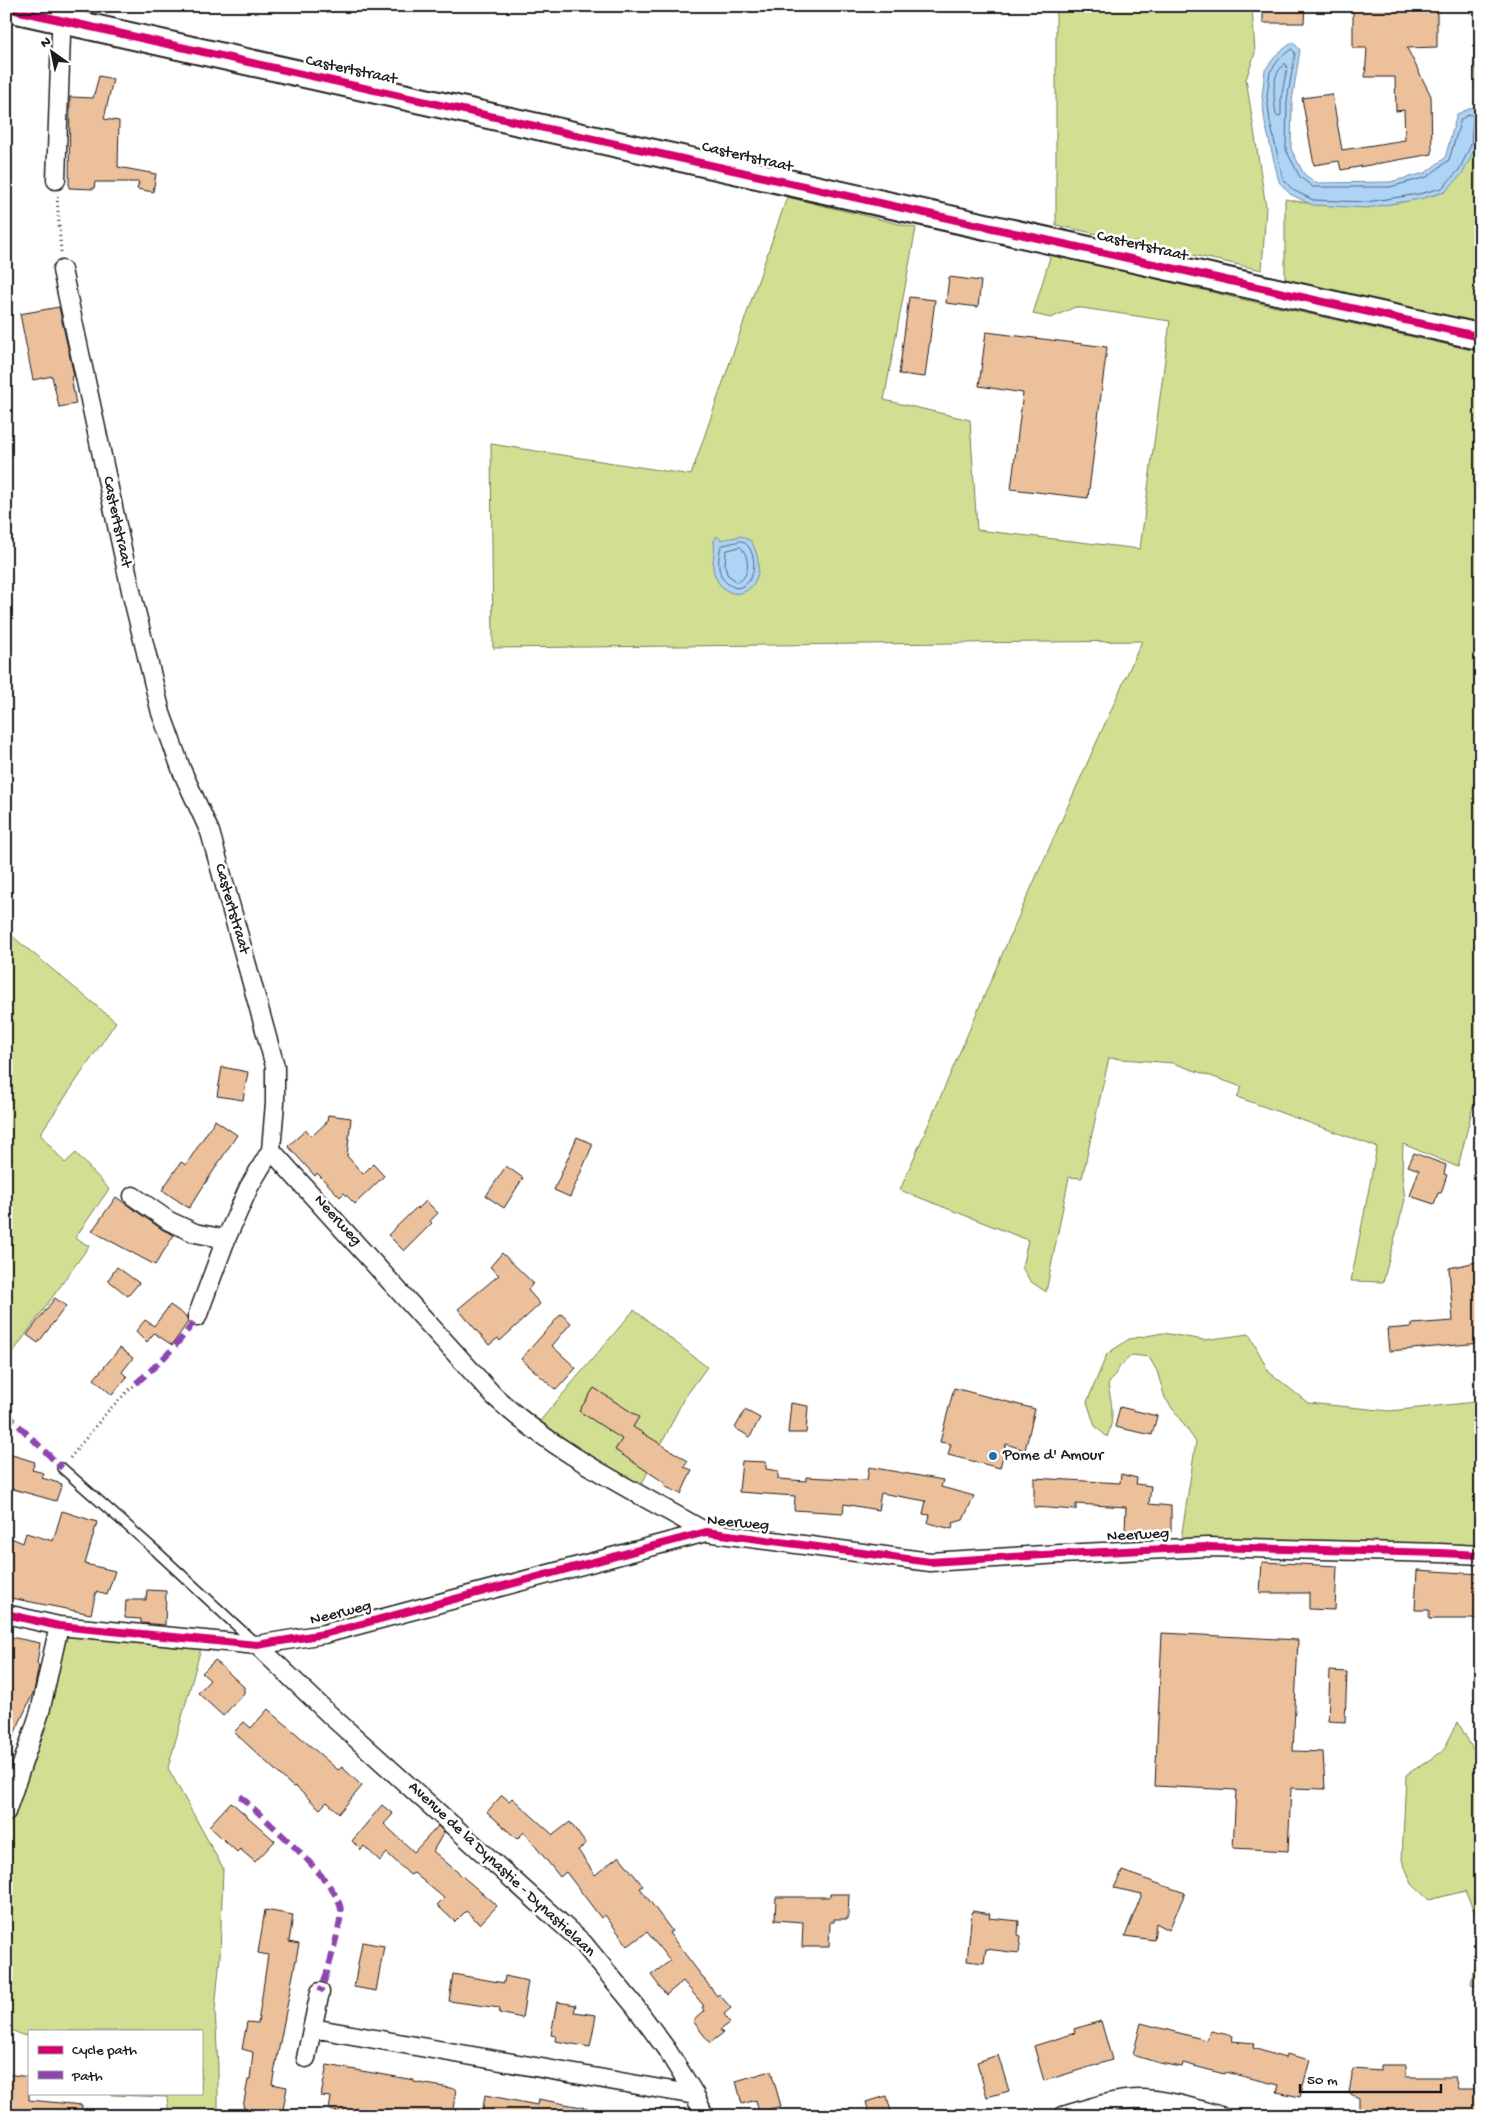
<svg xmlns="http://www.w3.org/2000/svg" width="1487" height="2122" viewBox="0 0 1487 2122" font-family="'Gochi Hand',sans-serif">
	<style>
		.green { fill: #d2df92; stroke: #777e57 }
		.water { fill: #add3f6; stroke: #738a9f }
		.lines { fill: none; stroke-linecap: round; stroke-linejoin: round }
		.shore { stroke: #566573; stroke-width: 1 }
		.building { fill: #edc09c; stroke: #1c1c1c }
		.service-casing { stroke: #1c1c1c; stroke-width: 12 }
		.minor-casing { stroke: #1c1c1c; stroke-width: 21 }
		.secondary-casing { stroke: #1c1c1c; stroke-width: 29 }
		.path { stroke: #1c1c1c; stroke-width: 3; stroke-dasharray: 1 4; stroke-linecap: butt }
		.service { stroke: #fff; stroke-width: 9 }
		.minor { stroke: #fff; stroke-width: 18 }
		.secondary { stroke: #fff; stroke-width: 25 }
		.quiet { stroke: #8e44ad; stroke-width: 6; stroke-dasharray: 12 6; stroke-linecap: butt }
		.cycleway-casing { stroke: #fff; stroke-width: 11 }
		.cycleway { stroke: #d6006c; stroke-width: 8 }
		.poi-dot { fill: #1f6fb2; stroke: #fff; stroke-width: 2 }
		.labels { text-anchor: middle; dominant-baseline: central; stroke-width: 5; stroke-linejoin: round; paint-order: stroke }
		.street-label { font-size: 16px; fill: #1c1c1c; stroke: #fff }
		.poi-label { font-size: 16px; fill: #1c1c1c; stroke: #fff; text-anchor: start }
	</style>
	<rect width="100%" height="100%" fill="#fff"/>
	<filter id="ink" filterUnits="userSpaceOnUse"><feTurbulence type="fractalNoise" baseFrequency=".02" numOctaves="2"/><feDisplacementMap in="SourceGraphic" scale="10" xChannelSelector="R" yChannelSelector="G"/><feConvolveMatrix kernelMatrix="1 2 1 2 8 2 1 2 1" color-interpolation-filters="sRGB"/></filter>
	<g filter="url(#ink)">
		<path class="green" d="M 1056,6 L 1252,6 L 1255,53 L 1246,79 L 1266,207 L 1262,270 L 1056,225 Z
			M 1474,46 L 1481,47 L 1481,323 L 1285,280 L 1285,199 C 1342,211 1389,208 1445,192 L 1476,146 L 1478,105 Z
			M 787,197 L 916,228 L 884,400 L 970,420 L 977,530 L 1140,549 L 1170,321 L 1075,307 L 1051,318 L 1033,314 L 1051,254 L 1241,299 L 1481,352 L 1481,1106 L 1473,1106 L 1458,1167 L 1403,1144 L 1402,1174 L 1405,1200 L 1383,1282 L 1351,1281 L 1377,1147 L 1237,1097 L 1242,1087 L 1173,1063 L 1109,1058 L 1082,1178 L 1069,1177 L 1046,1292 L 1030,1281 L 1022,1267 L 1028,1240 L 900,1190 L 1024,904 L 1142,641 L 493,648 L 491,444 L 691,475 Z
			M 6,931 L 116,1022 L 40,1134 L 65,1163 L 76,1153 L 109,1189 L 75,1238 L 89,1246 L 6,1362 Z
			M 634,1310 L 707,1367 L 683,1400 L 640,1488 L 539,1422 Z
			M 1163,1333 L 1204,1340 L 1249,1334 L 1269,1372 L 1308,1403 L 1390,1411 L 1475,1402 L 1476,1362 L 1481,1362 L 1481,1547 L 1181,1539 L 1196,1442 L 1165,1398 L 1157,1371 L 1149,1357 L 1132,1355 L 1121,1365 L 1108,1385 C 1112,1405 1115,1419 1107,1437 L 1095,1426 L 1087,1402 L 1107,1354 L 1129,1339 Z
			M 73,1634 L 201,1648 L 168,1768 L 223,1868 L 220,1957 L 215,2010 L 218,2067 L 218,2111 L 220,2116 L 169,2115 L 167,2097 L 111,2095 L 110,2093 L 201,2093 L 201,2031 L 29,2031 L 29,2036 L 22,2035 L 12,2030 L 8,2020 L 6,1834 L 66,1638 Z
			M 1458,1722 L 1478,1759 L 1481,1759 L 1481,1987 L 1471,1984 L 1481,1927 L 1465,1891 L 1429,1900 L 1412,1884 L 1402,1860 L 1406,1775 L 1443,1751 Z"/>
		<path class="water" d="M 1293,42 L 1300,50 L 1292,101 L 1291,149 L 1304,174 L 1316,183 L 1390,182 L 1425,173 L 1445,158 L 1457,114 L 1478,105 L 1476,146 L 1463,173 L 1445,192 L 1420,199 L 1367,208 L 1312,205 L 1290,194 L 1279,182 L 1265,123 L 1262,96 L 1265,70 L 1277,54 Z
			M 717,536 L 721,540 L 741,536 L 751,541 C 776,586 731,613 715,576 C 710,565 716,552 714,541 Z"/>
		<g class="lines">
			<path class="shore" d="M 1292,49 L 1295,53 L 1287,101 L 1286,150 L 1300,177 L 1313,187 L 1390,187 L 1427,177 L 1449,160 L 1461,119 L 1470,114 L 1473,117 L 1471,145 L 1459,170 L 1442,188 L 1419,194 L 1367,202 L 1313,200 L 1293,190 L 1283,179 L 1270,122 L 1267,96 L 1270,72 L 1280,58 Z
				M 1285,64 L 1287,67 L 1281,99 L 1281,115 L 1278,117 L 1276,115 C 1274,98 1270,74 1285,64 Z
				M 741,541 C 758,546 760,586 736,588 C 716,581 717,563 721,546 Z
				M 740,547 C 750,554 751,578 737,582 L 727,574 L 725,565 L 726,551 Z"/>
		</g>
		<path class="building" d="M 1263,6 L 1305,6 L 1304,23 L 1263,23 Z
			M 1353,6 L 1437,6 L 1437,47 L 1407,48 L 1431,96 L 1432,154 L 1341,170 L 1339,161 L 1314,165 L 1302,98 L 1332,94 L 1342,150 L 1405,140 L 1404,110 L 1396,111 L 1395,77 L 1365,77 L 1367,48 L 1353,48 Z
			M 99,76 L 113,79 L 104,119 L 119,121 L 118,167 L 156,174 L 153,192 L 137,189 L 139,182 L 95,182 L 94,189 L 69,188 L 70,97 L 93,98 Z
			M 949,277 L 981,281 L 978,307 L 946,303 Z
			M 909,297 L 935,300 L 925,377 L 899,374 Z
			M 59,307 L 74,376 L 71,377 L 76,404 L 59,407 L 52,376 L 33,380 L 20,314 Z
			M 986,332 L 1107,347 L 1088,498 L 1011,489 L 1023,393 L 979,386 Z
			M 222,1067 L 248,1072 L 243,1100 L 217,1096 Z
			M 328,1115 L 351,1118 L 347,1156 L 363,1174 L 373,1164 L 384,1176 L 355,1204 L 344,1193 L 340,1197 L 317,1173 L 315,1176 L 288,1146 L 306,1130 L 312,1136 L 327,1122 Z
			M 215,1120 L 237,1135 L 189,1208 L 162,1190 L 181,1162 L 186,1165 Z
			M 577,1137 L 593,1144 L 570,1197 L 554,1190 Z
			M 1414,1153 L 1446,1165 L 1444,1174 L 1447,1175 L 1441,1193 L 1438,1193 L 1434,1204 L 1410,1196 L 1419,1170 L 1408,1166 Z
			M 506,1166 L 523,1178 L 504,1208 L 486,1196 Z
			M 116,1197 L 163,1230 L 174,1235 L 155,1265 L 92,1231 Z
			M 426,1201 L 438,1213 L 430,1221 L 432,1223 L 404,1251 L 388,1235 L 417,1207 L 418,1209 Z
			M 502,1253 L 533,1283 L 528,1290 L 540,1304 L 500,1341 L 498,1338 L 489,1345 L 458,1309 L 499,1275 L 490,1267 Z
			M 1481,1261 L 1481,1343 L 1389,1351 L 1387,1329 L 1412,1327 L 1412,1324 L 1453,1321 L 1449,1268 Z
			M 117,1267 L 139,1283 L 128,1296 L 108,1280 Z
			M 55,1298 L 66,1306 L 38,1343 L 27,1335 Z
			M 170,1305 L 187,1317 L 188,1322 L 172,1345 L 154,1333 L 147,1342 L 136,1331 L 145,1320 L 154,1326 Z
			M 561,1314 L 571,1323 L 552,1346 L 576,1368 L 556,1390 L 521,1359 Z
			M 120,1348 L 133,1358 L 122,1372 L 127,1377 L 112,1395 L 94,1379 Z
			M 594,1388 L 639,1417 L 633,1427 L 688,1461 L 684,1467 L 692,1470 L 681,1494 L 664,1486 L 665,1483 L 615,1450 L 622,1439 L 579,1411 Z
			M 954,1388 L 1035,1409 L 1025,1450 L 1006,1444 L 1000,1468 L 948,1455 L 951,1444 L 940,1442 Z
			M 791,1403 L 808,1406 L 806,1433 L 788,1433 Z
			M 1120,1407 L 1157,1416 L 1152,1435 L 1115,1427 Z
			M 745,1410 L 760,1418 L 750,1437 L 735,1428 Z
			M 6,1453 L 35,1462 L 32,1470 L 44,1473 L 42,1478 L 62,1484 L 56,1501 L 6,1487 Z
			M 742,1461 L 766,1462 L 766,1469 L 778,1471 L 778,1479 L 806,1481 L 806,1477 L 867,1480 L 869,1467 L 943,1480 L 941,1487 L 974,1496 L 963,1520 L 953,1523 L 952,1529 L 928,1523 L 930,1515 L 923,1514 L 926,1501 L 881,1493 L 878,1510 L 844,1504 L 843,1513 L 794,1510 L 795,1496 L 739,1492 Z
			M 1121,1474 L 1137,1478 L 1136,1484 L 1151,1486 L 1149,1504 L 1171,1506 L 1171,1532 L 1125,1532 L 1126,1507 L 1076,1504 L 1076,1510 L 1034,1507 L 1034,1478 L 1120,1483 Z
			M 62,1511 L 97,1522 L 85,1564 L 115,1571 L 107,1595 L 96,1592 L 91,1614 L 6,1597 L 6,1536 L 23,1543 L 26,1533 L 53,1541 Z
			M 1262,1562 L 1337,1566 L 1335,1610 L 1309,1609 L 1309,1593 L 1260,1593 Z
			M 1417,1570 L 1481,1574 L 1481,1619 L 1429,1619 L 1429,1610 L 1415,1610 Z
			M 147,1590 L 166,1591 L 165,1625 L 141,1623 L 141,1619 L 125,1618 L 126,1600 L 146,1600 Z
			M 1162,1633 L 1298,1640 L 1293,1751 L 1323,1752 L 1325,1789 L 1291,1788 L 1288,1851 L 1233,1848 L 1236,1790 L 1155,1786 Z
			M 6,1636 L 40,1643 L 37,1664 L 39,1665 L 34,1691 L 6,1752 Z
			M 215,1660 L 244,1687 L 244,1693 L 223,1716 L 198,1693 L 210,1680 L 202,1673 Z
			M 1330,1671 L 1347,1672 L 1345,1722 L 1328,1721 Z
			M 268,1709 L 338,1770 L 342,1767 L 362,1786 L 339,1813 L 327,1802 L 320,1809 L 295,1786 L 293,1787 L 234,1732 L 244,1722 L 251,1728 Z
			M 502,1795 L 509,1801 L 512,1798 L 553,1835 L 570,1822 L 586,1844 L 578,1850 L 595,1875 L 619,1856 L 643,1886 L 640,1888 L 672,1931 L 669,1933 L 717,1996 L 719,1994 L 731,2008 L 724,2014 L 730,2023 L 720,2030 L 723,2033 L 710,2043 L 693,2021 L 704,2011 L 702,2007 L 704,2006 L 683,1981 L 666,1995 L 651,1975 L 670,1961 L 647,1932 L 628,1946 L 605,1915 L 601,1918 L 566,1872 L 560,1877 L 524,1832 L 517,1839 L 487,1812 Z
			M 231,1802 L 275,1841 L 255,1862 L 240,1849 L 237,1852 L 209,1826 Z
			M 382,1805 L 393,1814 L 384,1824 L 414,1852 L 438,1826 L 444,1832 L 433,1851 L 497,1906 L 480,1924 L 466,1911 L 455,1922 L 437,1905 L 444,1898 L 414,1873 L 410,1875 L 387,1853 L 380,1861 L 364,1846 L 361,1850 L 352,1841 Z
			M 1122,1871 L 1185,1893 L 1169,1930 L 1156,1923 L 1154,1940 L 1125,1936 L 1142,1894 L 1114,1888 Z
			M 830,1894 L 849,1894 L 848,1919 L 834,1919 L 834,1922 L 830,1922 L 829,1947 L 802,1947 L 803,1922 L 775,1920 L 776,1897 L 830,1897 Z
			M 265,1910 L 293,1915 L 289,1942 L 299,1944 L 272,2084 L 287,2087 L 282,2116 L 244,2116 L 245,2108 L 243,2107 L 248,2080 L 250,2080 L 253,2052 L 242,2049 L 247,2022 L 258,2023 L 268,1955 L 258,1953 Z
			M 972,1911 L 990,1914 L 989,1918 L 1019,1921 L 1018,1935 L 1021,1936 L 1019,1953 L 986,1949 L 984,1963 L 967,1961 Z
			M 362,1942 L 384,1946 L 376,1991 L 354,1987 Z
			M 453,1974 L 504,1983 L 505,1976 L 528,1981 L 522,2018 L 499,2013 L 500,2008 L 449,2001 Z
			M 557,2002 L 576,2005 L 574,2012 L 596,2015 L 590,2047 L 555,2041 L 556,2036 L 551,2035 Z
			M 1101,2021 L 1112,2060 L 1044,2081 L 1034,2046 L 1075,2033 L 1074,2029 Z
			M 1141,2023 L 1206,2040 L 1211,2031 L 1233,2036 L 1232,2041 L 1254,2043 L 1253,2048 L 1285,2058 L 1286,2054 L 1310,2060 L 1300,2097 L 1277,2092 L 1279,2085 L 1225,2072 L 1224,2074 L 1183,2063 L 1182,2067 L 1159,2063 L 1133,2055 Z
			M 998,2055 L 1009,2091 L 987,2097 L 977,2062 Z
			M 327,2065 L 414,2080 L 414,2082 L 456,2089 L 452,2116 L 400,2116 L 356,2108 L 354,2115 L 329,2110 L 331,2097 L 321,2096 Z
			M 1380,2065 L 1406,2065 L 1406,2077 L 1455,2077 L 1458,2089 L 1481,2089 L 1481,2116 L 1359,2113 L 1359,2098 L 1349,2093 L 1353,2069 L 1380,2071 Z
			M 771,2071 L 781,2106 L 759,2112 L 756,2100 L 742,2104 L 736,2081 Z
			M 6,2074 L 29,2077 L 29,2100 L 82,2105 L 81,2116 L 6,2116 Z
			M 485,2095 L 537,2105 L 538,2099 L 587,2108 L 586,2116 L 482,2116 Z
			M 887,2096 L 892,2116 L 870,2116 L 866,2102 Z"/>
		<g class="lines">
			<defs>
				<path id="service" d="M 62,1468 L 156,1551 L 254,1642"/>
				<path id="minor" d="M 56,180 L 62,6
					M 62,270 L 132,595 L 161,713 L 182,771 L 210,832 L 275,1066 L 275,1103 L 271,1150 L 249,1187 L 226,1239 L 197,1317
					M 271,1150 L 494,1396 C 556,1454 633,1490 706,1532
					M 133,1196 L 169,1221 L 195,1233 L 226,1239
					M 6,1614 L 59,1626 L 257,1645 L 324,1634 L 706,1532 L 930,1562 L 1061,1554 L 1207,1547 L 1440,1553 L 1481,1555
					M 257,1645 L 330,1715 L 583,1943 L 634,2005 L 667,2050 L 695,2095 L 704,2116
					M 6,1812 L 40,1712 L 59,1626
					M 312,2028 L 695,2095
					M 306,2058 L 320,1992
					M 1063,2116 C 1088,2108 1115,2099 1142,2099 C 1169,2100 1196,2109 1221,2116"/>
				<path id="secondary" d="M 6,8 L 1481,337"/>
			</defs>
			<use href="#service" class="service-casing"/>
			<use href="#minor" class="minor-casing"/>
			<use href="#secondary" class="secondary-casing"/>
			<path class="path" d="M 57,196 L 61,252
				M 70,1458 L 107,1412 L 136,1383"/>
			<use href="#service" class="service"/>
			<use href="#minor" class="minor"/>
			<use href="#secondary" class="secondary"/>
			<path class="quiet" d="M 136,1383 C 160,1363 180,1343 197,1317
				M 6,1413 L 62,1468
				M 240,1796 C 263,1818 338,1881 341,1910 C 342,1921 326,1980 320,1992"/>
			<defs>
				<path id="cycleway" d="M 6,8 L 1481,337
					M 6,1614 L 59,1626 L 257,1645 L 324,1634 L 706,1532 L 930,1562 L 1061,1554 L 1207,1547 L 1440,1553 L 1481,1555"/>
			</defs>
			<use href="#cycleway" class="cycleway-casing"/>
			<use href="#cycleway" class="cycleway"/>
		</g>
	</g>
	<circle class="poi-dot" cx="993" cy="1456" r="5"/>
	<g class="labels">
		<g class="street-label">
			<text transform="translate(351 71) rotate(12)">Castertstraat</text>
			<text transform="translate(747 158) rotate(13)">Castertstraat</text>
			<text transform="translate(1142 247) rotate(13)">Castertstraat</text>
			<text transform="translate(116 522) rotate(78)">Castertstraat</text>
			<text transform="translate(231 909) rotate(74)">Castertstraat</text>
			<text transform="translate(337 1221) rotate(48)">Neerweg</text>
			<text transform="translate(738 1524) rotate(5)">Neerweg</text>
			<text transform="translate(1138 1536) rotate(-3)">Neerweg</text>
			<text transform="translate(341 1614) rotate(-14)">Neerweg</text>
			<text transform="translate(501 1870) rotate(43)">Avenue de la Dynastie - Dynastielaan</text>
		</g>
		<g class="poi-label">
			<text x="1003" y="1456">Pome d' Amour</text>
		</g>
	</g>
	<rect width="1487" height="2122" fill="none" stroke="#fff" stroke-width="25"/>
	<rect x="12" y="12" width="1462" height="2097" fill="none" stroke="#1c1c1c" stroke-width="2" filter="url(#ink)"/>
	<rect x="28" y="2030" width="175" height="65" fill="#ffffff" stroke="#a4a4a4"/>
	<rect x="38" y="2046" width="25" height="8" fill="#d6006c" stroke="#a4a4a4"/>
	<text x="72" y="2054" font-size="15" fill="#1c1c1c">Cycle path</text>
	<rect x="38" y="2071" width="25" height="8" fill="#8e44ad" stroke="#a4a4a4"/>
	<text x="72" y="2080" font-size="15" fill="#1c1c1c">Path</text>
	<g transform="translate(52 52) rotate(327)" stroke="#ffffff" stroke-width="4" paint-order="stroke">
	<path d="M0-4L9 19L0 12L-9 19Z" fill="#1c1c1c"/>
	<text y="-8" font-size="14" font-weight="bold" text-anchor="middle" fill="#1c1c1c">N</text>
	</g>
	<path d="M1300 2084v8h141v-8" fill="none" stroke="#1c1c1c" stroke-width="2.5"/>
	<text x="1307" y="2084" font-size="15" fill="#1c1c1c" stroke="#ffffff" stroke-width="4" paint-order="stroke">50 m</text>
</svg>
